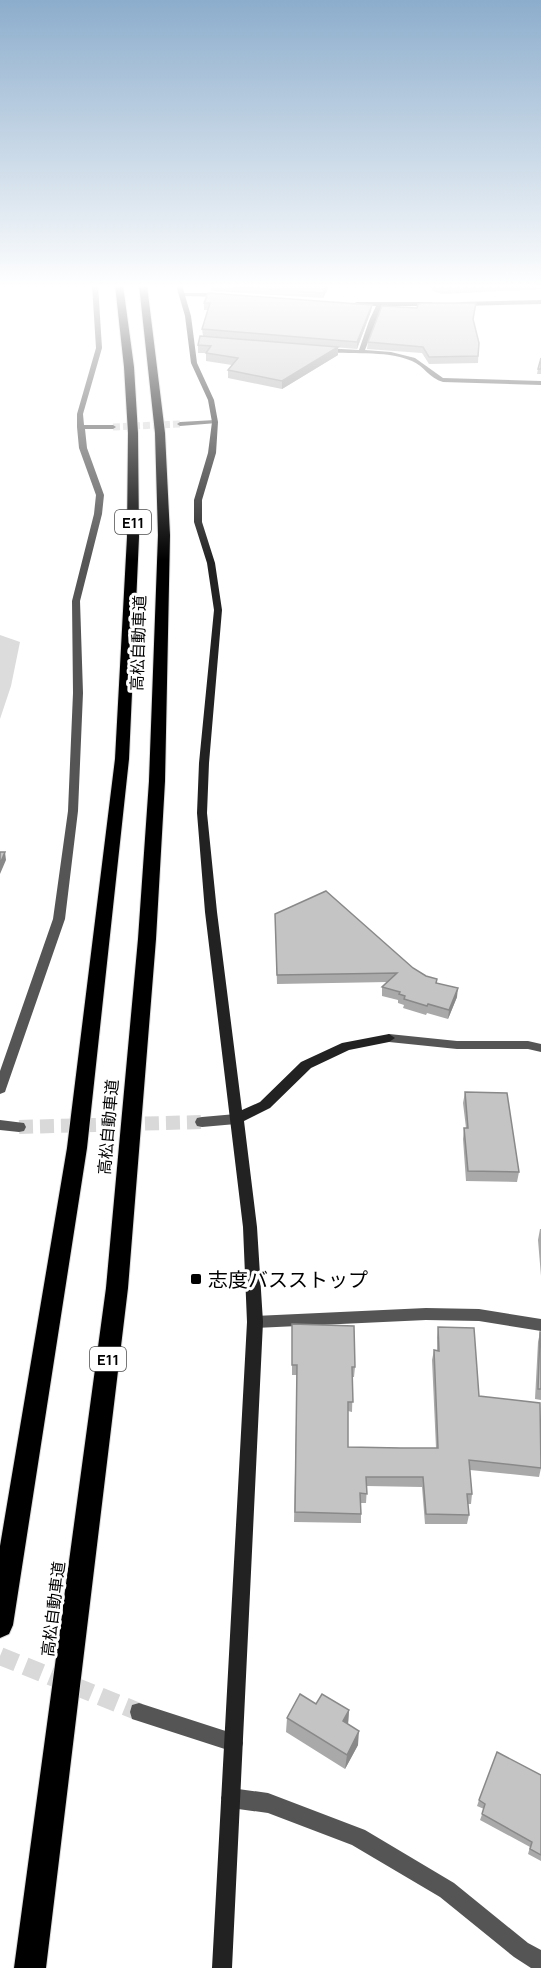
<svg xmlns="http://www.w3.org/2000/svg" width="541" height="1968" viewBox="0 0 541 1968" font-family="Manrope,'Noto Sans JP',sans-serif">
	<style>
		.green { fill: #dcdcdc }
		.water { fill: #a3a3a3 }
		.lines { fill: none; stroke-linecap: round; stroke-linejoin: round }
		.street-tunnel-far2 { stroke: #d9d9d9; stroke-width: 7; stroke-dasharray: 7 3; stroke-linecap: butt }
		.street-tunnel-far1 { stroke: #d9d9d9; stroke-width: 14; stroke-dasharray: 14 7; stroke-linecap: butt }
		.street-tunnel { stroke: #d9d9d9; stroke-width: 18; stroke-dasharray: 18 9; stroke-linecap: butt }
		.highway-casing { stroke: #dbdbdb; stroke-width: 2 }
		.street { fill: #555; fill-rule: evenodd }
		.secondary { fill: #222; fill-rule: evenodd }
		.highway { fill: #000; fill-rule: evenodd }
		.wall { fill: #a9a9a9 }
		.shaded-wall { fill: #898989 }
		.building { fill: #c4c4c4; stroke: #898989; stroke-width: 1.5 }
		.poi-dot { fill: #000; stroke: #fff; stroke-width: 2 }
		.labels { text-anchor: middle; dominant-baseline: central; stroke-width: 6; stroke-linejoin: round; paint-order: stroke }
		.shield { fill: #fff; stroke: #4c4c4c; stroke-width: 1.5 }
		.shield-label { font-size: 15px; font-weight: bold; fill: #000 }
		.street-label { font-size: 16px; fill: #000; stroke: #fff }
		.near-poi-label { font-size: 20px; fill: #000; stroke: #fff; text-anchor: start }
	</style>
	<rect width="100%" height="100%" fill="#fff"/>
	<path class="green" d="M 0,635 L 20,642 L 11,686 L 0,719 Z"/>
	<path class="water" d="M 427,285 L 541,285 L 541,289 L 444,294 L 435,292 Z"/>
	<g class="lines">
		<path class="street-tunnel-far2" d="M 113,427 L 180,424"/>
		<path class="street-tunnel-far1" d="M 19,1127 L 202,1122"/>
		<path class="street-tunnel" d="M 0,1656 L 139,1712"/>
		<defs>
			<path id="highway" d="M 115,285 L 123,285 L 134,367 L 138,433 L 139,537 L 129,759 L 87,1148 L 13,1625 L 9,1634 L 0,1638 L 0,1546 L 67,1148 L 115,759 L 127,537 L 128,433 L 124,367 Z
				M 139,285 L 147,285 L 165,433 L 170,535 L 165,781 L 156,939 L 128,1288 L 46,1968 L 14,1968 L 106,1288 L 138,939 L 149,781 L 158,535 L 155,433 Z"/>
		</defs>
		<use href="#highway" class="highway-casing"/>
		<path class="street" d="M 92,285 L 98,285 L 102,348 L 83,414 L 84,425 L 113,425 L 116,427 L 113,429 L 85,429 L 87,448 L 104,495 L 102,514 L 80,601 L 83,693 L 78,811 L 65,919 L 6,1089 L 5,1092 L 0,1094 L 0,1071 L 53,919 L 68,811 L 73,693 L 72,601 L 94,514 L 96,495 L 79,448 L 77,427 L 77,414 L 96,348 Z
			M 182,293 L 222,293 L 225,295 L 222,297 L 184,296 Z
			M 541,300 L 541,304 L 461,306 L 458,304 L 461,302 Z
			M 356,302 L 432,302 L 435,304 L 432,306 L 382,306 L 365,350 L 391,352 L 415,358 L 443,378 L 541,381 L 541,385 L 443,382 C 429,378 424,366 412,361 C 383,349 350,356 321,351 L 320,350 L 323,348 L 359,350 L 369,321 L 376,306 L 354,305 Z
			M 215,420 L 218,422 L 217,423 L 180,426 L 177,424 L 180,422 Z
			M 389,1034 L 457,1041 L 528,1041 L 541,1044 L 541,1052 L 528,1049 L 457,1049 L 389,1042 L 383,1038 Z
			M 236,1114 L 241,1115 L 243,1119 L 241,1123 L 236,1124 L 202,1127 L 197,1126 L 195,1122 L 197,1118 L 202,1117 Z
			M 0,1120 L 24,1123 L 26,1127 L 24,1131 L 19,1132 L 0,1130 Z
			M 426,1308 L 479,1309 L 541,1319 L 541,1331 L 479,1321 L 426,1320 L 255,1328 L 250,1327 L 247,1322 L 250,1317 L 255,1316 Z
			M 139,1703 L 241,1736 L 243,1743 L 241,1750 L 234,1752 L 132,1719 L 130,1712 L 132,1705 Z
			M 231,1788 L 268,1793 L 365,1830 L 454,1883 L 528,1943 L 541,1950 L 541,1968 L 531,1968 L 514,1957 L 440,1897 L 352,1845 L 268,1813 L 231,1808 L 224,1805 L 221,1798 L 224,1791 Z"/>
		<path class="secondary" d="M 176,285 L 182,285 L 191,316 L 197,363 L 214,400 L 218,422 L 216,453 L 202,500 L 202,522 L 215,563 L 222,610 L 209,763 L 207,813 L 217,912 L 242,1110 L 260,1102 L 301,1062 L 342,1043 L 389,1034 L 395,1038 L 389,1042 L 349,1050 L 311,1068 L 270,1108 L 244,1121 L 257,1227 L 263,1322 L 232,1968 L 212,1968 L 247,1322 L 243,1227 L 205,912 L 197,813 L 199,763 L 214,610 L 207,563 L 194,522 L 194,500 L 208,453 L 212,422 L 208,400 L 191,363 L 185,316 Z"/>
		<use href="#highway" class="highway"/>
	</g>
	<path class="wall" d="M 212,285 L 330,285 L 323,298 L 211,291 Z
		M 204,303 L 372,305 L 371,311 L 357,349 L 203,336 L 202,329 L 208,310 L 204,310 Z
		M 476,303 L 473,321 L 479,343 L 478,363 L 429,364 L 422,353 L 367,349 L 368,342 L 417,308 Z
		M 198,345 L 338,347 L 338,355 L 282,389 L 228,378 L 228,370 L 232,365 L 206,361 L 206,353 L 198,353 Z
		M 541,358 L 541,374 L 537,374 L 538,369 Z
		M 275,914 L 413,968 L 457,997 L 448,1019 L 427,1013 L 426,1015 L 403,1008 L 404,1005 L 398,1003 L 398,1000 L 382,996 L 382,987 L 388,982 L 277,984 Z
		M 465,1092 L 519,1172 L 517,1182 L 466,1181 L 463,1139 L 464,1128 L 466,1128 L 463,1103 Z
		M 540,1229 L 541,1229 L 541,1276 L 538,1240 Z
		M 292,1324 L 355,1367 L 354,1377 L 353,1377 L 352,1412 L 348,1411 L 348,1447 L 401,1448 L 436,1448 L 432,1360 L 434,1350 L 437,1351 L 437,1337 L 438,1327 L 479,1396 L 541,1468 L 539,1477 L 470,1470 L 472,1494 L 471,1504 L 468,1504 L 469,1515 L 467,1524 L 425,1524 L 422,1487 L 367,1486 L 366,1503 L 361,1503 L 361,1523 L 294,1522 L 297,1375 L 292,1375 Z
		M 540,1332 L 541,1332 L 541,1400 L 535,1399 L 538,1342 Z
		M 316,1704 L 349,1710 L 348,1724 L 358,1745 L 345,1769 L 286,1732 L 287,1718 Z
		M 541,1775 L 541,1861 L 528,1854 L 530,1847 L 480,1820 L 484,1809 L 477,1806 L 479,1800 Z"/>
	<path class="shaded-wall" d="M 327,285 L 330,285 L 323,298 L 323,293 Z
		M 372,305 L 371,311 L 357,349 L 357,342 Z
		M 338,347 L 338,355 L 282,389 L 282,381 Z
		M 5,852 L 6,860 L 0,874 L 0,864 Z
		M 458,988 L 457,997 L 448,1019 L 449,1010 Z
		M 349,1710 L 348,1725 L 343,1721 Z
		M 359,1731 L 358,1745 L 345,1769 L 347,1755 Z"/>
	<path class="building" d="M 212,285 L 327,285 L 323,293 Z
		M 208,293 L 372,305 L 357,342 L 202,329 L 210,303 L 204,303 Z
		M 423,303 L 476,303 L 473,319 L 479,343 L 478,356 L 429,357 L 423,347 L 368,342 L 382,306 L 417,308 L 418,304 Z
		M 200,336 L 338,347 L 282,381 L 228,370 L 238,358 L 206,353 L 211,346 L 198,345 Z
		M 541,358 L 541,369 L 538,369 Z
		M 0,852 L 5,852 L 0,864 Z
		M 326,891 L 413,968 L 426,976 L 437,979 L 436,983 L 458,988 L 449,1010 L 428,1004 L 427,1006 L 404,999 L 405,996 L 399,994 L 400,992 L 382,987 L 397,973 L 277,975 L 275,914 Z
		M 465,1092 L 507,1093 L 519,1172 L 468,1171 L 464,1128 L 468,1128 Z
		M 292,1324 L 354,1326 L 355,1367 L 352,1367 L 353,1402 L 348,1402 L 348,1447 L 401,1448 L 438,1448 L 434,1350 L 439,1351 L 438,1327 L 474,1328 L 479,1396 L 540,1403 L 541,1468 L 469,1460 L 472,1494 L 467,1494 L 469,1515 L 426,1514 L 423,1477 L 366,1477 L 367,1494 L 360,1493 L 361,1514 L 295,1512 L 297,1365 L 292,1365 Z
		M 540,1332 L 541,1332 L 541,1389 L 538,1389 Z
		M 300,1694 L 316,1704 L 322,1694 L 349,1710 L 343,1721 L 359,1731 L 347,1755 L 287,1718 Z
		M 497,1752 L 541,1775 L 541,1855 L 530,1849 L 532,1842 L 482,1814 L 485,1804 L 479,1800 Z"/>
	<linearGradient id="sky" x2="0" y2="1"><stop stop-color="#8cadcc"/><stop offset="0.51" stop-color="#fff"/><stop offset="1" stop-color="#fff" stop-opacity="0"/></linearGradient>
	<rect width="541" height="561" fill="url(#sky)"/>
	<rect class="poi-dot" x="190" y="1273" width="12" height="12" rx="3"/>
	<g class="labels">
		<g class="shield">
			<rect x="115" y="510" width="36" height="24" rx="4.5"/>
			<rect x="90" y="1347" width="36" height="24" rx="4.5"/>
		</g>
		<g class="shield-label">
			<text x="133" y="522">E11</text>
			<text x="108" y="1359">E11</text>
		</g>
		<g class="street-label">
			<text transform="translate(138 643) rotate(-88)">高松自動車道</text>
			<text transform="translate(108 1127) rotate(-85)">高松自動車道</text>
			<text transform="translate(53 1609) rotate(-83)">高松自動車道</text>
		</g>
		<g class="near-poi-label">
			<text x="208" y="1279">志度バスストップ</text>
		</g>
	</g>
</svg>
